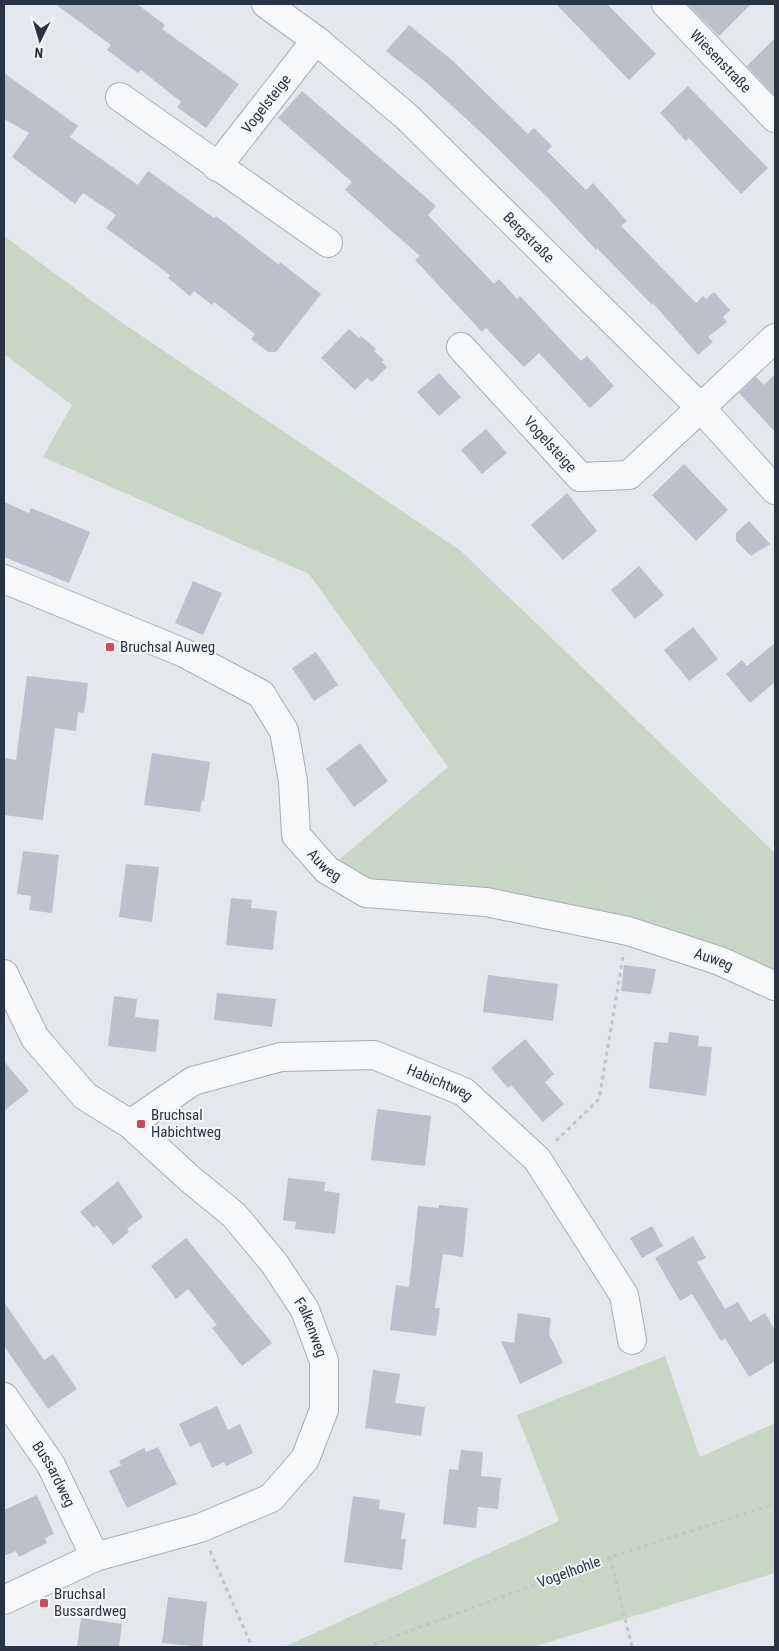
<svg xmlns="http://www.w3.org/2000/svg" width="779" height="1651" viewBox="0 0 779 1651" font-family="'Roboto Condensed',sans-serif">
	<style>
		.green { fill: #c9d6c5 }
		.building { fill: #bbc0ca }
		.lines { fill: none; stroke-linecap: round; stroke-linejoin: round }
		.minor-casing { stroke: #a9aeb7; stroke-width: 30 }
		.path { stroke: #c2c5cb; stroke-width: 3; stroke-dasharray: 4 4; stroke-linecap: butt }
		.minor { stroke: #f7f8fa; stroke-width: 28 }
		.poi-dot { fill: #d1495b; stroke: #f4f6f9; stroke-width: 2 }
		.labels { text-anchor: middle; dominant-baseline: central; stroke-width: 4; stroke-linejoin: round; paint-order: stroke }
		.street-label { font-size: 15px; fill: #2b3445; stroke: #f4f6f9 }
		.poi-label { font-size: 15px; fill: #2b3445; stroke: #f4f6f9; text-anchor: start }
	</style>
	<rect width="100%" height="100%" fill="#e4e7ec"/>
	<path class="green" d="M 4,236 L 118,320 L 461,551 L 775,853 L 775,986 L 720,961 L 366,893 L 327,870 L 448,767 L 309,574 L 43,457 L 72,405 L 4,354 Z
		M 665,1356 L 700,1457 L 775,1423 L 775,1573 L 533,1647 L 284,1647 L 559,1521 L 517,1415 Z"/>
	<path class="building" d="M 55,4 L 137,4 L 165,25 L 162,29 L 239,84 L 206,128 L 177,107 L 181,102 L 141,70 L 138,73 L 107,50 L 111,45 Z
		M 556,4 L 607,4 L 656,54 L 629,80 Z
		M 687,4 L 751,4 L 719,36 Z
		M 409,25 L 453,61 L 528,134 L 534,128 L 552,146 L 547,151 L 586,190 L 593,183 L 627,221 L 621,226 L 696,303 L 703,296 L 706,299 L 714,292 L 730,310 L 723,317 L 727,322 L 708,337 L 713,342 L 698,355 L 653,303 L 652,305 L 597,248 L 596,250 L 548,198 L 486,137 L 428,84 L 386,51 Z
		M 775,38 L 775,96 L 747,66 Z
		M 4,73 L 78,126 L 70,137 L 138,185 L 148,171 L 214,218 L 216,216 L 279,265 L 280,262 L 321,294 L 276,352 L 268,352 L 251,339 L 255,334 L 214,302 L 212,305 L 194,291 L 190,296 L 168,278 L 170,275 L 106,228 L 116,215 L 83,193 L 75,204 L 12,157 L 29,133 L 4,119 Z
		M 688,86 L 768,168 L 741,194 L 689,138 L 686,141 L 660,113 Z
		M 302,91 L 436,206 L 428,215 L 494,284 L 499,279 L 517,299 L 520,296 L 581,361 L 587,356 L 614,386 L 590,408 L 539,353 L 524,367 L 486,328 L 482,332 L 415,260 L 420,256 L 345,190 L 352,182 L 278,118 Z
		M 349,329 L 359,338 L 361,336 L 376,349 L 374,351 L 384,360 L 382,362 L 387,367 L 372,382 L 367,378 L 355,390 L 321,358 Z
		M 439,373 L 461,397 L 439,416 L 417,392 Z
		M 775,374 L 775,432 L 739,393 L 756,377 L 764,385 Z
		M 486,429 L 507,453 L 482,474 L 461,450 Z
		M 684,464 L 728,510 L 696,541 L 652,495 Z
		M 567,493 L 597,531 L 563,560 L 531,525 Z
		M 4,502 L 29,513 L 31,508 L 90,532 L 69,583 L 4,557 Z
		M 749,521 L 770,544 L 751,556 L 736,541 L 736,533 Z
		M 639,566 L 664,595 L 635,619 L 611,590 Z
		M 193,581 L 222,593 L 203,635 L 175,623 Z
		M 693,627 L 718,659 L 689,681 L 664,650 Z
		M 775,643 L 775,682 L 750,703 L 726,674 L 742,660 L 747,666 Z
		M 316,652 L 338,685 L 314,701 L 292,668 Z
		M 27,676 L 88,683 L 84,713 L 78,712 L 76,731 L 55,728 L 43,820 L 4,815 L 4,758 L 16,760 Z
		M 360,743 L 388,781 L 354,807 L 326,769 Z
		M 152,753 L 210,762 L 204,801 L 202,800 L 200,812 L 144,805 Z
		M 23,851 L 59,855 L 52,913 L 29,910 L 31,896 L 17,894 Z
		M 126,864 L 159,867 L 152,922 L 119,917 Z
		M 231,898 L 252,900 L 251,908 L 277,911 L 273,950 L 226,945 Z
		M 624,965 L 656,969 L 651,994 L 621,991 Z
		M 488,975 L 558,984 L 553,1021 L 483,1012 Z
		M 217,993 L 276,999 L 272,1027 L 214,1020 Z
		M 114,996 L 137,999 L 135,1017 L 159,1020 L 156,1052 L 108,1046 Z
		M 669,1032 L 699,1036 L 698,1046 L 712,1047 L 706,1096 L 649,1088 L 654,1042 L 668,1043 Z
		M 525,1039 L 554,1074 L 545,1082 L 564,1104 L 543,1122 L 511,1085 L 508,1088 L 491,1068 Z
		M 4,1061 L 29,1091 L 4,1111 Z
		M 377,1109 L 431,1116 L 425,1166 L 371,1160 Z
		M 288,1178 L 325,1182 L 324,1191 L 340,1193 L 335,1234 L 295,1229 L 296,1222 L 283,1220 Z
		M 118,1181 L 143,1217 L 127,1229 L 129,1232 L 113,1245 L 97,1225 L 94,1228 L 80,1212 Z
		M 439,1205 L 468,1208 L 463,1257 L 443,1254 L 435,1308 L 440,1308 L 436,1336 L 390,1330 L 396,1285 L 409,1287 L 418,1206 L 439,1208 Z
		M 652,1226 L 663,1246 L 642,1258 L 630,1238 Z
		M 693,1236 L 706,1258 L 697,1262 L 725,1309 L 738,1302 L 750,1322 L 765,1313 L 775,1330 L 775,1361 L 749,1377 L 725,1338 L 721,1341 L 692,1294 L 680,1301 L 655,1258 Z
		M 186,1238 L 272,1343 L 242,1366 L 212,1328 L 217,1325 L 188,1289 L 176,1299 L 151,1266 Z
		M 4,1302 L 44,1360 L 53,1354 L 77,1389 L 48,1409 L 4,1346 Z
		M 518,1313 L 551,1318 L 549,1334 L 563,1363 L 520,1384 L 501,1341 L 514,1343 Z
		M 373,1370 L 400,1374 L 395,1403 L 425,1407 L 421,1436 L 365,1428 Z
		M 217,1406 L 228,1430 L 240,1424 L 253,1453 L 226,1466 L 224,1462 L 212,1468 L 200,1442 L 190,1447 L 179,1424 Z
		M 158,1447 L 177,1484 L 127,1508 L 109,1471 L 121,1465 L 119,1461 L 144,1448 L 146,1452 Z
		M 461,1450 L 483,1452 L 481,1476 L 501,1478 L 498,1509 L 478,1507 L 476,1528 L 443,1524 L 449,1469 L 458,1470 Z
		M 37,1495 L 54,1534 L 45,1538 L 47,1543 L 19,1557 L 16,1551 L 4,1556 L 4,1510 Z
		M 353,1496 L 380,1500 L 379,1509 L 405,1513 L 401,1539 L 406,1539 L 402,1570 L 344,1562 Z
		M 168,1597 L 207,1602 L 202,1647 L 162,1643 Z
		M 81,1618 L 122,1624 L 119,1647 L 77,1647 Z"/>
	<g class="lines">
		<defs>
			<g id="minor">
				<path id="s1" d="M 266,4 L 316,40 L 407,117 L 700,407 L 775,490"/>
				<path id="s2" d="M 666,4 L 775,118"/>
				<path d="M 120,97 L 328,243"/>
				<path id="s3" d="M 217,167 L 316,40"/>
				<path id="s4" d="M 461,347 L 580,477 L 629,475 L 775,338"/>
				<path id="s5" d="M 4,579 L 184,653 L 261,694 L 284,731 L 293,781 L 296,835 L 327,870 L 366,893 L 486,902 L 628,931 L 720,961 L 775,986"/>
				<path id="s6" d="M 4,974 L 35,1038 L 85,1096 L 130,1124 L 190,1179 L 234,1215 L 274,1263 L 305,1310 L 324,1361 L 324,1410 L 305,1459 L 271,1498 L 200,1528 L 95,1557 L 4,1600"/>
				<path id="s7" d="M 130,1124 L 193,1081 L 281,1057 L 374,1055 L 464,1092 L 537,1159 L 624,1295 L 632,1340"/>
				<path id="s8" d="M 4,1397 L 51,1465 L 95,1557"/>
			</g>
		</defs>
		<use href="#minor" class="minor-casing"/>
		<path class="path" d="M 556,1141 L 599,1099 L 623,957
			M 210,1551 L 252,1647
			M 610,1557 L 632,1647
			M 366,1647 L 610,1557 L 775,1504"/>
		<use href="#minor" class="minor"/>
	</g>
	<g class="poi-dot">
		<rect x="105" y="642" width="10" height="10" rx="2.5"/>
		<rect x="136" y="1119" width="10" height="10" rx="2.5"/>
		<rect x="39" y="1598" width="10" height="10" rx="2.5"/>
	</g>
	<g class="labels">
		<g class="street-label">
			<text stroke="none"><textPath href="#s2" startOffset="79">Wiesenstraße</textPath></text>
			<text stroke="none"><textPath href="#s3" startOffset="80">Vogelsteige</textPath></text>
			<text stroke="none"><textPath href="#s1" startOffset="352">Bergstraße</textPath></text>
			<text stroke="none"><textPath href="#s4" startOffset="132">Vogelsteige</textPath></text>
			<text stroke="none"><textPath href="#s5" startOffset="472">Auweg</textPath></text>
			<text stroke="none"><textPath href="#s5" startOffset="878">Auweg</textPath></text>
			<text stroke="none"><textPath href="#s7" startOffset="332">Habichtweg</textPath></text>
			<text stroke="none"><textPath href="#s6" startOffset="476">Falkenweg</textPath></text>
			<text stroke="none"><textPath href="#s8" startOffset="92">Bussardweg</textPath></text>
			<text transform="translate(569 1572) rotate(-20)">Vogelhohle</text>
		</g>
		<g class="poi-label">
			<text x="120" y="647">Bruchsal Auweg</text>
			<text x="151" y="1115">Bruchsal<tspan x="151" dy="17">Habichtweg</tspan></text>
			<text x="54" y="1594">Bruchsal<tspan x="54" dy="17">Bussardweg</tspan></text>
		</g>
	</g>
	<rect width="779" height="1651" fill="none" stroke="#2b3445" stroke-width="10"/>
	<g transform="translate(40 40) rotate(185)" stroke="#f4f6f9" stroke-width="4" paint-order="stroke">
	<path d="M0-4L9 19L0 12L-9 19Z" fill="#2b3445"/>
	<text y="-8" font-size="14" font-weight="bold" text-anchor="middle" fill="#2b3445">N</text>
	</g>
</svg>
